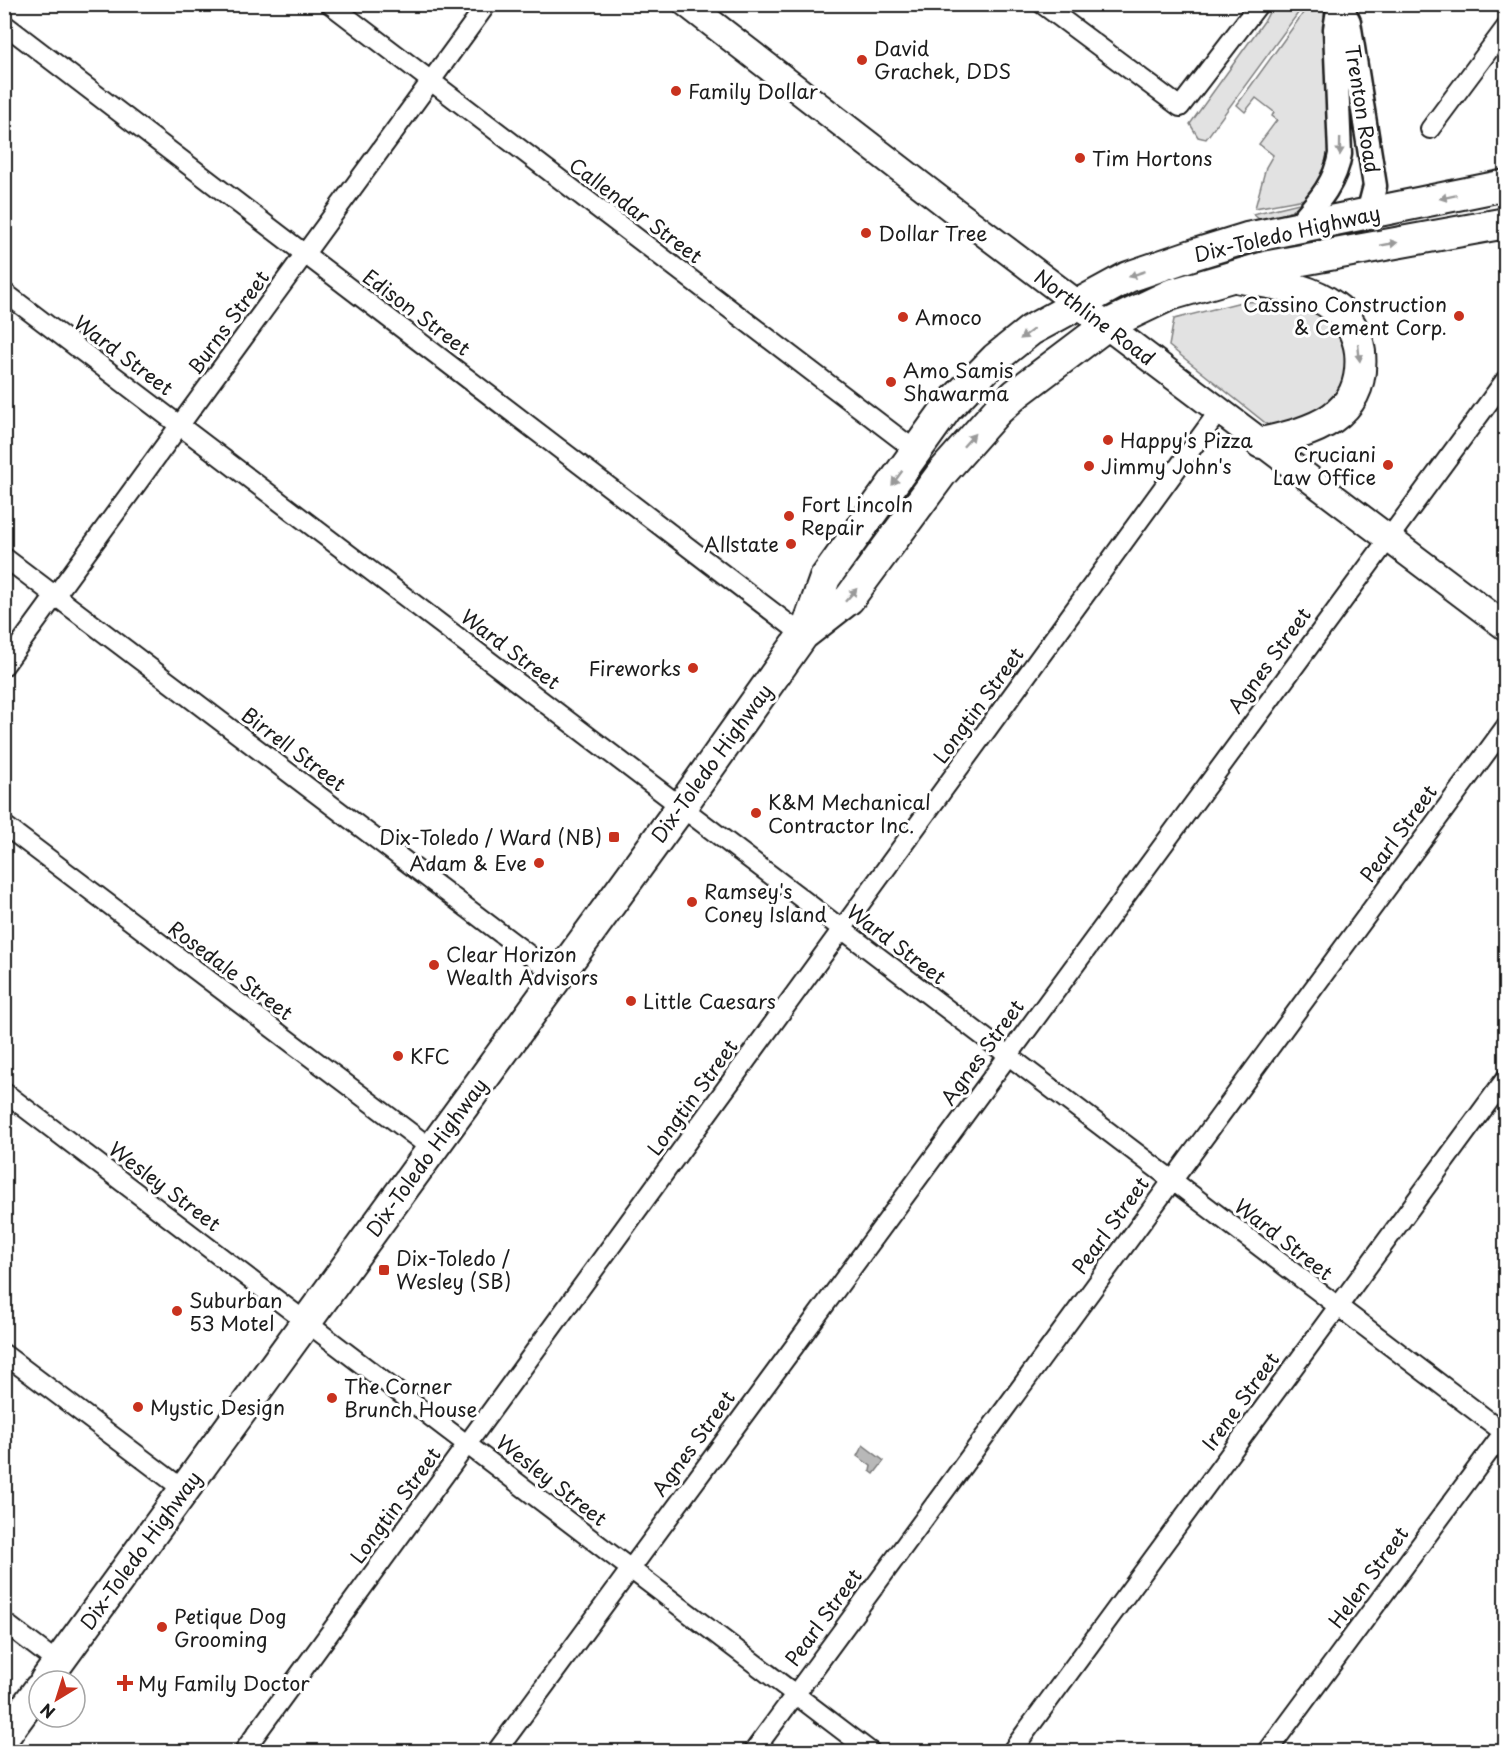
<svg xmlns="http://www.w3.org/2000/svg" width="1510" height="1756" viewBox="0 0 1510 1756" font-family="'Playpen Sans',sans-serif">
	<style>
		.green { fill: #e2e2e2; stroke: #7f7f7f; stroke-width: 1.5 }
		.water { fill: #b8b8b8; stroke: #7a7a7a; stroke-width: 1.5 }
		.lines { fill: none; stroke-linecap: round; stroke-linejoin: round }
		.minor-casing { stroke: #1c1c1c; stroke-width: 22 }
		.tertiary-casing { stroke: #1c1c1c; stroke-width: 27 }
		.secondary-casing { stroke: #1c1c1c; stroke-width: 30 }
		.primary-casing { stroke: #1c1c1c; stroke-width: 34 }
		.minor { stroke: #fff; stroke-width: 18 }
		.tertiary { stroke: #fff; stroke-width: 22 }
		.secondary { stroke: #fff; stroke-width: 26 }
		.primary { stroke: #fff; stroke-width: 30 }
		.oneway { fill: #999 }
		.poi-dot { fill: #c8321e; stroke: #fff; stroke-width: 2 }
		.labels { text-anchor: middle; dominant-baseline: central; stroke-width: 6; stroke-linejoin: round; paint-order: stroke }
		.poi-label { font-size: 20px; fill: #1c1c1c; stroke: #fff; text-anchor: start }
		.street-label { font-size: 20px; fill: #1c1c1c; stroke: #fff }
	</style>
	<rect width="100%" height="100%" fill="#fff"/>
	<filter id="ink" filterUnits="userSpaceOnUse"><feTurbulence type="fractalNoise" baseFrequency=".0167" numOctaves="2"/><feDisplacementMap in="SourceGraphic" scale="12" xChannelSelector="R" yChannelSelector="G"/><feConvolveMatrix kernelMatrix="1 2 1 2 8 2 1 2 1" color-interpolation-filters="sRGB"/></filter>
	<g filter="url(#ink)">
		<path class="green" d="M 1273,5 L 1304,5 L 1206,139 L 1198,137 L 1190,124 L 1265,20 Z
			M 1309,5 L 1324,5 L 1330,160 L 1310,198 L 1255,208 L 1266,167 L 1273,155 L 1259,144 L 1277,120 L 1272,116 L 1274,112 L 1256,98 L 1245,112 L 1237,105 Z
			M 1299,203 L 1303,204 L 1287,213 L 1260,220 L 1253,214 Z
			M 1272,301 C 1304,306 1328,313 1346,342 L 1348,392 L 1288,430 L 1268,425 L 1169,346 L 1174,319 L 1241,302 Z"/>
		<path class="water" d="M 863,1445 L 884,1461 L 874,1474 L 870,1471 L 871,1466 L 857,1456 Z"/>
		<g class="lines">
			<defs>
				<path id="minor" d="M 330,4 L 916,451
					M 1042,4 L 1180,107 L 1259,4
					M 4,24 L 803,635
					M 1430,129 L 1506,27
					M 4,292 L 1506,1434
					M 4,557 L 557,976
					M 4,666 L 487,4
					M 4,825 L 432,1149
					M 4,1092 L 871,1752
					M 4,1354 L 184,1490
					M 4,1622 L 58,1663
					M 243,1752 L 1219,411
					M 496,1752 L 1506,379
					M 753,1752 L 1506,726
					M 1011,1752 L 1506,1078
					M 1267,1752 L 1506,1429"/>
				<path id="tertiary" d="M 1342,7 L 1349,22 L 1375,186 L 1368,213
					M 1295,228 C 1315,205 1335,186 1340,154 L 1335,29 L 1339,4"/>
				<path id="secondary" d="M 687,4 L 952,209 L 1506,627"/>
				<path id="primary" d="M 1237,277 C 1268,284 1307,286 1333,306 C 1348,316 1358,335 1360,352 C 1366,418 1312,432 1261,443
					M 806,631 L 825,578 L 947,408 L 996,358 L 1031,330 L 1128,277 L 1192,255 L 1247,238 L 1506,185
					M 45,1681 L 681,807 L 803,635 L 849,599 L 942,473 L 997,411 L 1017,393 L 1107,325 L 1170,295 L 1269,266 L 1506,223
					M 4,1737 L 39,1689"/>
			</defs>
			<use href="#minor" class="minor-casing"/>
			<use href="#tertiary" class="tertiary-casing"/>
			<use href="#secondary" class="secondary-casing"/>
			<use href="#primary" class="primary-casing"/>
			<use href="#minor" class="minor"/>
			<use href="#tertiary" class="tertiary"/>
			<use href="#secondary" class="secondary"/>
			<use href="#primary" class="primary"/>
		</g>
		<defs><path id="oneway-solid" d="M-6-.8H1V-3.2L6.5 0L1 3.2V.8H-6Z" transform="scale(1.5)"/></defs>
		<g class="oneway">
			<use href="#oneway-solid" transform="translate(1340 147) rotate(91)"/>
			<use href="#oneway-solid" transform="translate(1448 197) rotate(168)"/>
			<use href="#oneway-solid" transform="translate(1389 244) rotate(-10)"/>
			<use href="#oneway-solid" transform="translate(1137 274) rotate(161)"/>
			<use href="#oneway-solid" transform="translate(1027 334) rotate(143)"/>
			<use href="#oneway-solid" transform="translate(1359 353) rotate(84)"/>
			<use href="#oneway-solid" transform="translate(969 440) rotate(-48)"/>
			<use href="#oneway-solid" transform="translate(897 478) rotate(126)"/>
			<use href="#oneway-solid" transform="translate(851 595) rotate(-48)"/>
		</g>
	</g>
	<g class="poi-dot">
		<circle cx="862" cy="60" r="6"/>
		<circle cx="676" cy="91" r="6"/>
		<circle cx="1080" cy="158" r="6"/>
		<circle cx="866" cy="233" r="6"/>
		<circle cx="1459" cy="316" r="6"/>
		<circle cx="903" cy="317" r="6"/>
		<circle cx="891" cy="382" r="6"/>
		<circle cx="1108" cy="440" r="6"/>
		<circle cx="1388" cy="465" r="6"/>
		<circle cx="1089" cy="466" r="6"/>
		<circle cx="789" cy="516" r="6"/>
		<circle cx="791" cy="544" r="6"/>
		<circle cx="693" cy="668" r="6"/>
		<circle cx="756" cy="813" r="6"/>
		<rect x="608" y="831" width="12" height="12" rx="3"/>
		<circle cx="539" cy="863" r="6"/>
		<circle cx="692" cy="902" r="6"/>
		<circle cx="434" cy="965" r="6"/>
		<circle cx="631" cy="1001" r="6"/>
		<circle cx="398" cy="1056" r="6"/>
		<rect x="378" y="1264" width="12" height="12" rx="3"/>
		<circle cx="177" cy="1311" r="6"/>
		<circle cx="332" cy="1398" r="6"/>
		<circle cx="138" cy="1407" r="6"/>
		<circle cx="162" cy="1627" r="6"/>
		<path d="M122 1674h6v6h6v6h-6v6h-6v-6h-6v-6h6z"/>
	</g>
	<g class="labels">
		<g class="poi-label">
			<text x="874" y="48">David<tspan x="874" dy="23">Grachek, DDS</tspan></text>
			<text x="688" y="91">Family Dollar</text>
			<text x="1092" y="158">Tim Hortons</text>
			<text x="878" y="233">Dollar Tree</text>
			<text x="1447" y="304" text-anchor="end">Cassino Construction<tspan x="1447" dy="23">&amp; Cement Corp.</tspan></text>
			<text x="915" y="317">Amoco</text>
			<text x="903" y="370">Amo Samis<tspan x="903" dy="23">Shawarma</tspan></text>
			<text x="1120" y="440">Happy's Pizza</text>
			<text x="1376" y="454" text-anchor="end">Cruciani<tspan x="1376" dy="23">Law Office</tspan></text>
			<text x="1101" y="466">Jimmy John's</text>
			<text x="801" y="504">Fort Lincoln<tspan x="801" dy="23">Repair</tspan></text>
			<text x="779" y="544" text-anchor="end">Allstate</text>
			<text x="681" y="668" text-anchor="end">Fireworks</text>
			<text x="768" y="802">K&amp;M Mechanical<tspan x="768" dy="23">Contractor Inc.</tspan></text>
			<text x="602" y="837" text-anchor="end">Dix-Toledo / Ward (NB)</text>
			<text x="527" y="863" text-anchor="end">Adam &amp; Eve</text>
			<text x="704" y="891">Ramsey's<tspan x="704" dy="23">Coney Island</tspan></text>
			<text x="446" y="954">Clear Horizon<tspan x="446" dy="23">Wealth Advisors</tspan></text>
			<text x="643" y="1001">Little Caesars</text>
			<text x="410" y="1056">KFC</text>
			<text x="396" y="1258">Dix-Toledo /<tspan x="396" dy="23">Wesley (SB)</tspan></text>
			<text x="189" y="1300">Suburban<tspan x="189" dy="23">53 Motel</tspan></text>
			<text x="344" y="1386">The Corner<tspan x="344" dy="23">Brunch House</tspan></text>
			<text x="150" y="1407">Mystic Design</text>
			<text x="174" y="1616">Petique Dog<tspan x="174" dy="23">Grooming</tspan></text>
			<text x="138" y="1683">My Family Doctor</text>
		</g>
		<g class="street-label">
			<text transform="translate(1363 109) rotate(81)">Trenton Road</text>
			<text transform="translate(636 210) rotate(37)">Callendar Street</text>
			<text transform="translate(1287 233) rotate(-13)">Dix-Toledo Highway</text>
			<text transform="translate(417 312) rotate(37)">Edison Street</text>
			<text transform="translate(1095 317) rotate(37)">Northline Road</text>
			<text transform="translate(228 322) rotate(-54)">Burns Street</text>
			<text transform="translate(124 355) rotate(37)">Ward Street</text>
			<text transform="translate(511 649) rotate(37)">Ward Street</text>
			<text transform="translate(1269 660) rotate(-54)">Agnes Street</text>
			<text transform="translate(978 705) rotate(-54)">Longtin Street</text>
			<text transform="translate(294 749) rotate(37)">Birrell Street</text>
			<text transform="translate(711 763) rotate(-54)">Dix-Toledo Highway</text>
			<text transform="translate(1398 833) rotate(-54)">Pearl Street</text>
			<text transform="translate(897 944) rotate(37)">Ward Street</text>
			<text transform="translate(231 970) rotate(37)">Rosedale Street</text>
			<text transform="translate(982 1052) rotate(-54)">Agnes Street</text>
			<text transform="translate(692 1097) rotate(-54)">Longtin Street</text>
			<text transform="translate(426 1157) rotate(-54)">Dix-Toledo Highway</text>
			<text transform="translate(165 1186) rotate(37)">Wesley Street</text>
			<text transform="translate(1110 1225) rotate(-54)">Pearl Street</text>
			<text transform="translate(1284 1239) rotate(38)">Ward Street</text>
			<text transform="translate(1240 1401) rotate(-54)">Irene Street</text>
			<text transform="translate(693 1443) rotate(-54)">Agnes Street</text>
			<text transform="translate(552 1480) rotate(38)">Wesley Street</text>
			<text transform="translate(395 1505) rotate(-54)">Longtin Street</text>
			<text transform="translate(140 1550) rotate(-54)">Dix-Toledo Highway</text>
			<text transform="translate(1368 1577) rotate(-54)">Helen Street</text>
			<text transform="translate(823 1617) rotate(-54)">Pearl Street</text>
		</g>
	</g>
	<rect width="1510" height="1756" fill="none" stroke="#fff" stroke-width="24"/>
	<rect x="12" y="12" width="1486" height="1732" fill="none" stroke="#1c1c1c" stroke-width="2" filter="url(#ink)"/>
	<g transform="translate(57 1699) rotate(218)"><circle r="28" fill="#ffffff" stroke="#a4a4a4" stroke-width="1.5"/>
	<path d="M0-4.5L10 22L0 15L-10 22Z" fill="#c8321e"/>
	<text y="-9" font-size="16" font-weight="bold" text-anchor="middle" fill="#1c1c1c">N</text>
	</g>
</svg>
